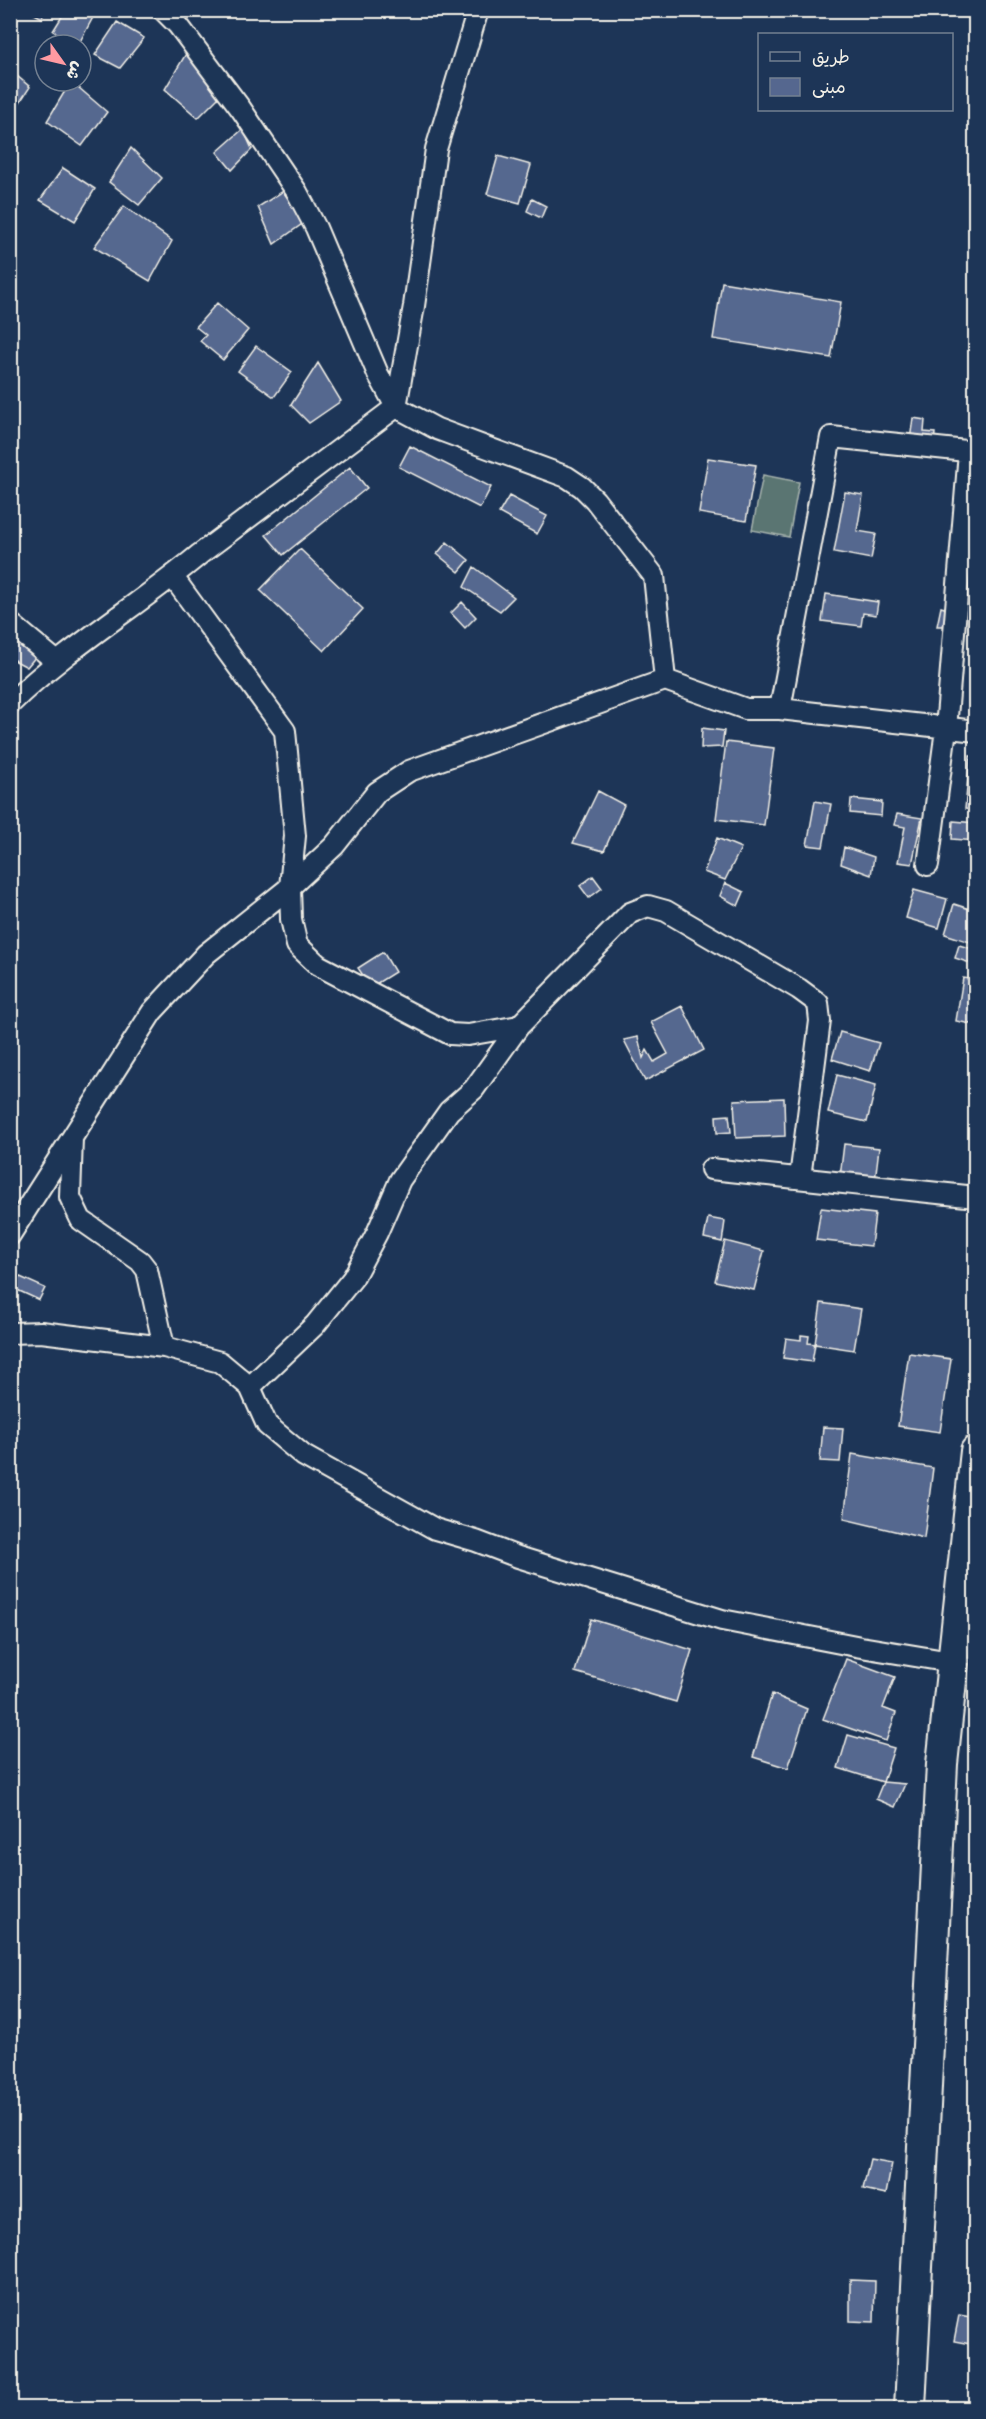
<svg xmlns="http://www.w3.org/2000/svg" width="986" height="2419" viewBox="0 0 986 2419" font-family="'Balsamiq Sans','Playpen Sans Arabic',sans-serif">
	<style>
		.green { fill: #5a7572; stroke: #a7b3ad; stroke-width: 1.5 }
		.building { fill: #55678f; stroke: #f4f1e8; stroke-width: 1.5 }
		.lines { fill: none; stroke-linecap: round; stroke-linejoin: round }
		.minor-casing { stroke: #f4f1e8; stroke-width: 24 }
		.primary-casing { stroke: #f4f1e8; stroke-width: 34 }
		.minor { stroke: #1d3557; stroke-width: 20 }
		.primary { stroke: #1d3557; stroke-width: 30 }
	</style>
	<rect width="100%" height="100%" fill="#1d3557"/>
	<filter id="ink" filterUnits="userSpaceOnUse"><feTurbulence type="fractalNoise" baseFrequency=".0167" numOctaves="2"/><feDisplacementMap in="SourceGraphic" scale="12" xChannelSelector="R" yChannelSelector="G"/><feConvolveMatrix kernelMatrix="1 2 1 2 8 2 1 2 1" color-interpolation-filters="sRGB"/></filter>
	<g filter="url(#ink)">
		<path class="green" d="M 763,475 L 799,482 L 789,537 L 752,530 Z"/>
		<path class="building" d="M 27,10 L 45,10 L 42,18 Z
			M 66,10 L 97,10 L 78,45 L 53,31 Z
			M 117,22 L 144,38 L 120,68 L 95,55 Z
			M 187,52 L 221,95 L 198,118 L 165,89 Z
			M 10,70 L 30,87 L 12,114 L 10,113 Z
			M 71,81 L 107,112 L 82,146 L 47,121 Z
			M 243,129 L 252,149 L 232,170 L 217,152 Z
			M 131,148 L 162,178 L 139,205 L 109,182 Z
			M 498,156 L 531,165 L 520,203 L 487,194 Z
			M 63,168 L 95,189 L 75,221 L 40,200 Z
			M 288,188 L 305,222 L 274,244 L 258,207 Z
			M 532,199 L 546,206 L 541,218 L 527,211 Z
			M 124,206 L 172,241 L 150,281 L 94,247 Z
			M 722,282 L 841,302 L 831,358 L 713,339 Z
			M 217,303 L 248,330 L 223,360 L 200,341 L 206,335 L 196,327 Z
			M 256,346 L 292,372 L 274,397 L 238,371 Z
			M 318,363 L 341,401 L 309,423 L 291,405 Z
			M 913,418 L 925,420 L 924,432 L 935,433 L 934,443 L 910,440 Z
			M 410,446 L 491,487 L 480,508 L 399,467 Z
			M 708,458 L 756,465 L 746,521 L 699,513 Z
			M 350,467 L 367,488 L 283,555 L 266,535 Z
			M 845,492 L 863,495 L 857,531 L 876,534 L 871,559 L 834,552 Z
			M 509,496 L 547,516 L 537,534 L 499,513 Z
			M 447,542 L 469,560 L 459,572 L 437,554 Z
			M 300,549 L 363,609 L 324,651 L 260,590 Z
			M 474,567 L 514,597 L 500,611 L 464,587 Z
			M 826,594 L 878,602 L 876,615 L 863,613 L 861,626 L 822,621 Z
			M 462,602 L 476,617 L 465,628 L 451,613 Z
			M 941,607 L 951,610 L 949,626 L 937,626 Z
			M 17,636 L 37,655 L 27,667 L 10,658 L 10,644 Z
			M 702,728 L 724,731 L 722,747 L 701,748 Z
			M 726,742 L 774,748 L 764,825 L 716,819 Z
			M 970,756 L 976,756 L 976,810 L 965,809 Z
			M 598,791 L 624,805 L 604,851 L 573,843 Z
			M 851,799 L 882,802 L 881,816 L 850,813 Z
			M 815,801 L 831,804 L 823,847 L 807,845 Z
			M 897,814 L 922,818 L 912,864 L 898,862 L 905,827 L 894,825 Z
			M 953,821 L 976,823 L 976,841 L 952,839 Z
			M 717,838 L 741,848 L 725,880 L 704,872 Z
			M 844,847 L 874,857 L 871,875 L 841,864 Z
			M 593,876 L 602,888 L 589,898 L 580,886 Z
			M 725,883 L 744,892 L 738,906 L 720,896 Z
			M 914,890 L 947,899 L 939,928 L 906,918 Z
			M 954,904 L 976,911 L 976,944 L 945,934 Z
			M 959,945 L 976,950 L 976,965 L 955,958 Z
			M 383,952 L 395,972 L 371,987 L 358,968 Z
			M 963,978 L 976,980 L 976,1025 L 956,1021 Z
			M 682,1006 L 704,1050 L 645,1081 L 624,1040 L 638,1037 L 643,1058 L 647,1050 L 654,1062 L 668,1054 L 651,1022 Z
			M 840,1032 L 879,1043 L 870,1071 L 832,1059 Z
			M 837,1075 L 876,1085 L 867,1122 L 828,1113 Z
			M 784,1098 L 785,1136 L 736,1138 L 734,1100 Z
			M 729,1115 L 731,1132 L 717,1133 L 716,1116 Z
			M 844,1144 L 879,1148 L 875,1181 L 840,1177 Z
			M 821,1208 L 875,1214 L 871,1246 L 816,1240 Z
			M 708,1218 L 725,1221 L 722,1242 L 704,1238 Z
			M 725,1241 L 764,1251 L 754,1290 L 715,1281 Z
			M 18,1276 L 45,1288 L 39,1300 L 13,1288 Z
			M 821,1303 L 861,1309 L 854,1350 L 815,1344 Z
			M 801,1335 L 809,1336 L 808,1343 L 815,1344 L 812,1362 L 783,1358 L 786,1338 L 801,1340 Z
			M 909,1353 L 951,1359 L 940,1432 L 898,1426 Z
			M 823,1427 L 843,1428 L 840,1462 L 820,1461 Z
			M 852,1454 L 933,1468 L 924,1538 L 844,1519 Z
			M 591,1619 L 692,1650 L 676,1702 L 575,1672 Z
			M 846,1659 L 895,1677 L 883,1708 L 896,1713 L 886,1741 L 823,1719 Z
			M 772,1694 L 807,1709 L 788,1768 L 753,1757 Z
			M 848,1735 L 894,1748 L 883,1782 L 838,1768 Z
			M 883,1782 L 905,1784 L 895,1807 L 876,1799 Z
			M 870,2159 L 892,2163 L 886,2194 L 863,2189 Z
			M 850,2280 L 875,2281 L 874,2322 L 850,2321 Z
			M 959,2315 L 976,2318 L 976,2345 L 954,2341 Z"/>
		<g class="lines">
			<defs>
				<path id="minor" d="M 163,10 L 178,25 L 241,109 L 297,192 L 316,228 L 378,374 L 396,407 L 437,429 L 567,477 L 582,487 L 595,500 L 654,576 L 665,680 L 746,709 L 780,709 L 976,731
					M 173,577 L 285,731 L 295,836 L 290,887 L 291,919 L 297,945 L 318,965 L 450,1034 L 468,1035 L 519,1026
					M 10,623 L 57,662
					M 10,704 C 68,647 138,606 200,554 L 396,407 L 414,306 L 436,149 L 478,10
					M 780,709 L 831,437 L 976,452
					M 928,865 L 946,729 L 969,452
					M 72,1138 L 70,1197 L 81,1220 L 140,1261 L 147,1270 L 164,1347
					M 711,1169 L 976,1197
					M 10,1235 L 152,1012 L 206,954 L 290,887 L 334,846 L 377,792 L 409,771 L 665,680
					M 10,1333 L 41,1332 L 164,1347 L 220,1362 L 250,1387 L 267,1425 L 304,1456 L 435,1529 L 476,1541 L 518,1557 L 722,1620 L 861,1647 L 951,1662
					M 250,1387 L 315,1325 L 353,1278 L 377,1233 L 400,1180 L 449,1111 L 474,1089 L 519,1026 L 630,913 L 648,906 L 666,911 L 799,989 L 818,1003 L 820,1021 L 800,1178"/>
				<path id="primary" d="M 910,2408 L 942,1764 L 976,1451"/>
			</defs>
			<use href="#minor" class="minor-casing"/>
			<use href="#primary" class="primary-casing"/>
			<use href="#minor" class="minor"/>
			<use href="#primary" class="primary"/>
		</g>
	</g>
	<rect width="986" height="2419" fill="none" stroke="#1d3557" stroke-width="36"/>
	<rect x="18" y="18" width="950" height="2383" fill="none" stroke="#f4f1e8" stroke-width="2" filter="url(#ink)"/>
	<rect x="758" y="33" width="195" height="78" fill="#1d3557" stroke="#738091" stroke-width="1.5"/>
	<rect x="770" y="52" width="30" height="9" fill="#1d3557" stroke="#738091" stroke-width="1.5"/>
	<text x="812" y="63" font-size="18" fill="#f4f1e8">طريق</text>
	<rect x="770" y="78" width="30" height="18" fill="#55678f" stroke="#738091" stroke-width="1.5"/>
	<text x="812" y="93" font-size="18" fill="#f4f1e8">مبنى</text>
	<g transform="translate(63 63) rotate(124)"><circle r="28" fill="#1d3557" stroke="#738091" stroke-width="1.5"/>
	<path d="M0-4.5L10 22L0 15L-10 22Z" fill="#ff9aa2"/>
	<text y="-9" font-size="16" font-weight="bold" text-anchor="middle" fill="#f4f1e8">ش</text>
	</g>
</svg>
